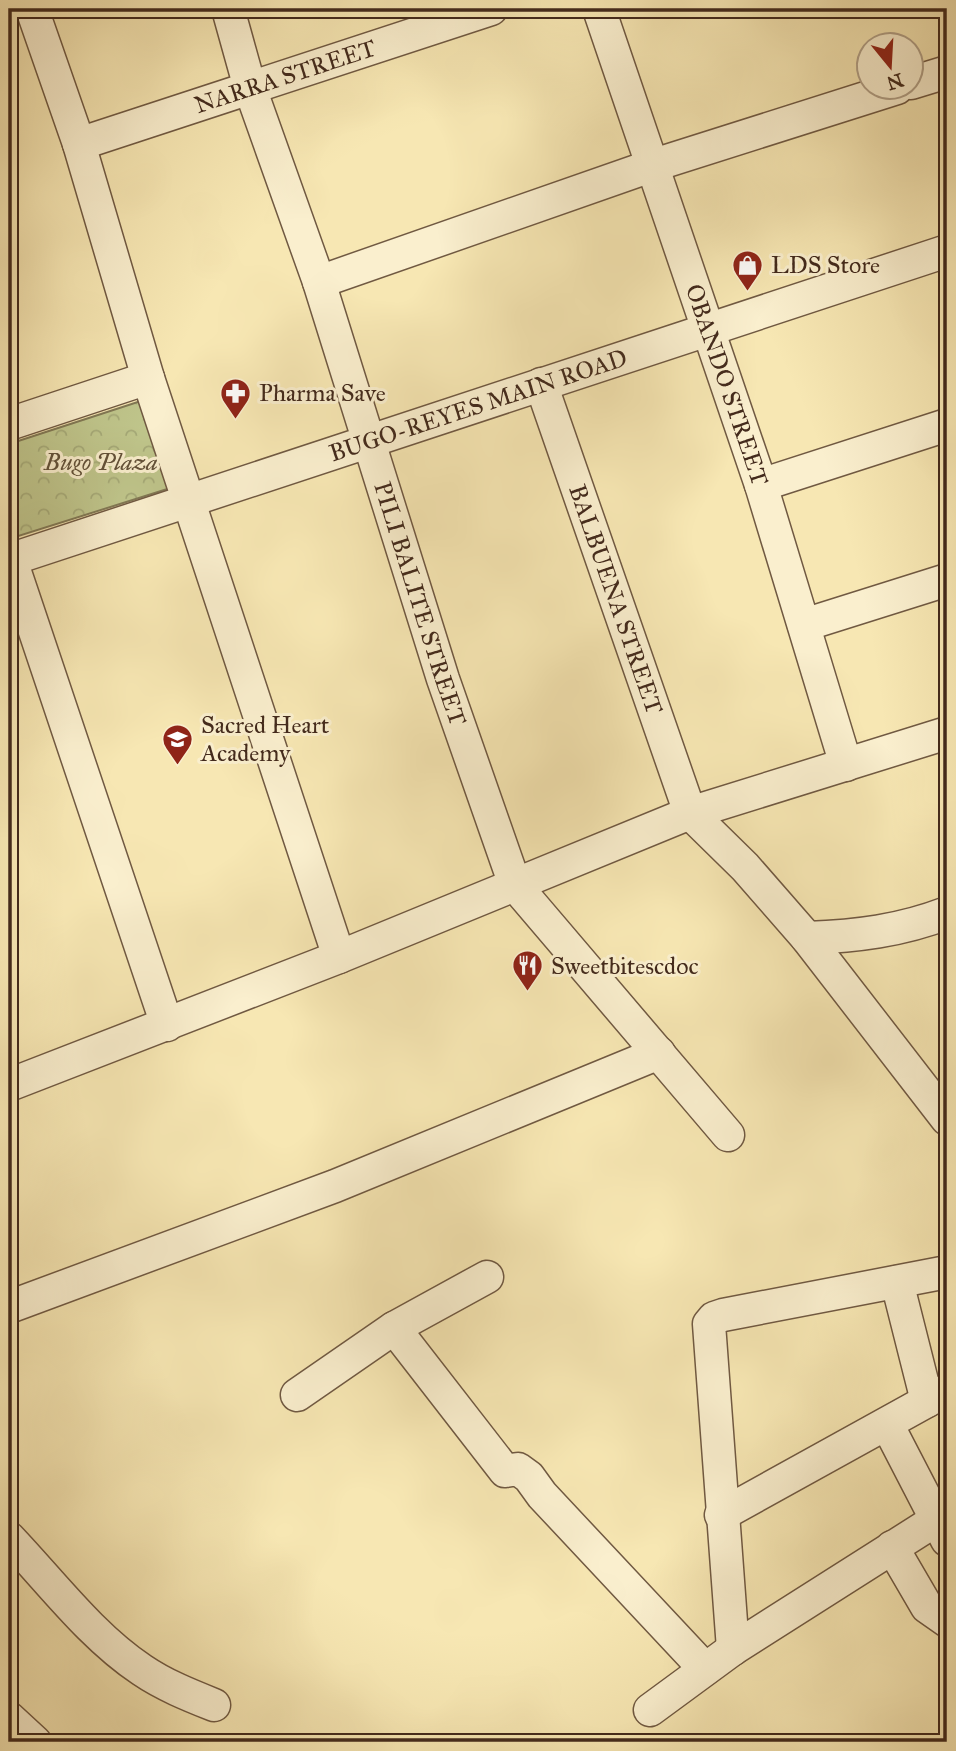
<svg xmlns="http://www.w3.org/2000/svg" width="956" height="1751" viewBox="0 0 956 1751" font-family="'IM FELL Great Primer',serif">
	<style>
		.park { fill: url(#park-crowns); stroke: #817854; stroke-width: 2 }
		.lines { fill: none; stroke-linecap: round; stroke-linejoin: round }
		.minor-casing { stroke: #705942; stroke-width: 35 }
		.minor { stroke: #faefce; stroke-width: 32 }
		.labels { text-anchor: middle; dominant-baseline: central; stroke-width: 6; stroke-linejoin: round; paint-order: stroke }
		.street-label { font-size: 24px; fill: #432a1c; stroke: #faefce }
		.poi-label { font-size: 24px; fill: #432a1c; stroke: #faefce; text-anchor: start }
		.park-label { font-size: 24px; font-style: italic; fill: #625138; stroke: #faefce }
	</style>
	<defs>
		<pattern id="park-crowns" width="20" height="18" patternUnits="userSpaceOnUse" patternTransform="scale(1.75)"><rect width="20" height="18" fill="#bfc58b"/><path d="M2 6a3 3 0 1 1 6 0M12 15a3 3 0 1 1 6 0" fill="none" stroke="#a5a977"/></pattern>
	</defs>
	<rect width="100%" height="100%" fill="#f7e7b3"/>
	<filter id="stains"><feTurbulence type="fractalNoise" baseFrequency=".00286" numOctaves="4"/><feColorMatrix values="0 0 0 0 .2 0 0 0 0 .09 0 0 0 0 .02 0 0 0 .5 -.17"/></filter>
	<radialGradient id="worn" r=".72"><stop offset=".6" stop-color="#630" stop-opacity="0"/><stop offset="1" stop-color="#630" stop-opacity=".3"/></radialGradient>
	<path class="park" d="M 150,398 L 180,485 L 9,539 L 9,444 Z"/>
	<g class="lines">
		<defs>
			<g id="minor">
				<path d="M 32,9 L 79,144 L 148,378 L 339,957"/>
				<path id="s1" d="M 228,9 L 250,88 L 319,282 L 443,679 L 515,885 L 728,1135"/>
				<path id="s2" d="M 599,9 L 761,485 L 846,765"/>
				<path d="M 911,83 L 947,72"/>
				<path id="s3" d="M 79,144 L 491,9"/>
				<path d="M 319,282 L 651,166 L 897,88"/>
				<path id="s4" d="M 541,384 L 690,813 L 745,867 L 807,938 L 947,1119"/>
				<path d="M 9,424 L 148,378"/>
				<path d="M 761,485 L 947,425"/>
				<path id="s5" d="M 9,560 L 947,251"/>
				<path d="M 11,560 L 167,1025"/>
				<path d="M 804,625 L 947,580"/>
				<path d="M 807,938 C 857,936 900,931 947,913"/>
				<path d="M 9,1085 L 339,957 L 690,813 L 947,733"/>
				<path d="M 897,1282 L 927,1401"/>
				<path d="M 9,1307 L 335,1186 L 659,1053"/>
				<path d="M 394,1328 L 505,1471 L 518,1469 L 529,1477 L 542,1495 L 705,1669"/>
				<path d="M 297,1395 L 394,1328 L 487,1277"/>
				<path d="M 887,1424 L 947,1540"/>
				<path d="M 721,1515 L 947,1390"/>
				<path d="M 9,1538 C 51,1582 91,1636 142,1670 C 164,1685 189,1695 214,1705"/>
				<path d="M 892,1547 L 927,1607 L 947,1621"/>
				<path d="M 733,1649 L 709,1324 L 714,1318 L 723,1315 L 947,1272"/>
				<path d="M 650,1710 L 733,1649 L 947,1513"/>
				<path d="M 9,1718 L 35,1742"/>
			</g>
		</defs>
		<use href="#minor" class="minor-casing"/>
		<use href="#minor" class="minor"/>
	</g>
	<defs>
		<symbol id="shop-pin" viewBox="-11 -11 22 30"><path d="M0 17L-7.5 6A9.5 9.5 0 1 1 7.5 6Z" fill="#8f2418" stroke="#faefce"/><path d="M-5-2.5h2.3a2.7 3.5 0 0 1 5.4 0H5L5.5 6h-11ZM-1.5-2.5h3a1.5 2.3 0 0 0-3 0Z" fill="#fff"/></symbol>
		<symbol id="pharmacy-pin" viewBox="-11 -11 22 30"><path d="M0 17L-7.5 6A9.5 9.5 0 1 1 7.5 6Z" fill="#8f2418" stroke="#faefce"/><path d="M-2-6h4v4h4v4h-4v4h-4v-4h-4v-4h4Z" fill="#fff"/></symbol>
		<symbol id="school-pin" viewBox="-11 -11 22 30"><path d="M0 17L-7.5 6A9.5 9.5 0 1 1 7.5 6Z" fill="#8f2418" stroke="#faefce"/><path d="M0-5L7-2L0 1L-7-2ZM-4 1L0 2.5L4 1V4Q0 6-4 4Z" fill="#fff"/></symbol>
		<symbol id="restaurant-pin" viewBox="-11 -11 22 30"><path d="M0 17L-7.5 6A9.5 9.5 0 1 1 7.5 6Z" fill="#8f2418" stroke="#faefce"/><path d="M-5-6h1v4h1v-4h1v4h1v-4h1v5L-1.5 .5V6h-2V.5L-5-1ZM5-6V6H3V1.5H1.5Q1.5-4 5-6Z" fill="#fff"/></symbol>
	</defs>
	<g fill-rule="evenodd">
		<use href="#shop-pin" x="730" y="248" width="35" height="47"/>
		<use href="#pharmacy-pin" x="218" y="376" width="35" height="47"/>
		<use href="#school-pin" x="160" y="722" width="35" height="47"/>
		<use href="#restaurant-pin" x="510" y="948" width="35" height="47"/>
	</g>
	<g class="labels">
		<g class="street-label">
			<text stroke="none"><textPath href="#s3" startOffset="217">NARRA STREET</textPath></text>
			<text stroke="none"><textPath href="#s2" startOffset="397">OBANDO STREET</textPath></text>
			<text stroke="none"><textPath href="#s5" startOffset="494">BUGO-REYES MAIN ROAD</textPath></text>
			<text stroke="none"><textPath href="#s4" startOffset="228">BALBUENA STREET</textPath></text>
			<text stroke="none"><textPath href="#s1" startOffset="625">PILI BALITE STREET</textPath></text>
		</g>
		<g class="poi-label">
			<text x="771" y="265">LDS Store</text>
			<text x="259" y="393">Pharma Save</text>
			<text x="201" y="725">Sacred Heart<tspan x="201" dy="28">Academy</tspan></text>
			<text x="551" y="966">Sweetbitescdoc</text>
		</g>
		<g class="park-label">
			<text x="101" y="462">Bugo Plaza</text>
		</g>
	</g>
	<rect width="956" height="1751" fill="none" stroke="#f7e7b3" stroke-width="35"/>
	<rect x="10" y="10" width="935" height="1730" fill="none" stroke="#432a1c" stroke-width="3.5"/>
	<rect x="18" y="18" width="921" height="1716" fill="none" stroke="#432a1c" stroke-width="2"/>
	<g transform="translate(890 66) rotate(162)"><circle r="33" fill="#faefce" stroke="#b1a087" stroke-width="2"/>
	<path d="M0-5L12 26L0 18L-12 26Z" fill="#8f2418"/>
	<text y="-10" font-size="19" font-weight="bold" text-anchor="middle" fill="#432a1c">N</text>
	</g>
	<rect width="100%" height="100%" filter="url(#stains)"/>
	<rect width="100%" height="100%" fill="url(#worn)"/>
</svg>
